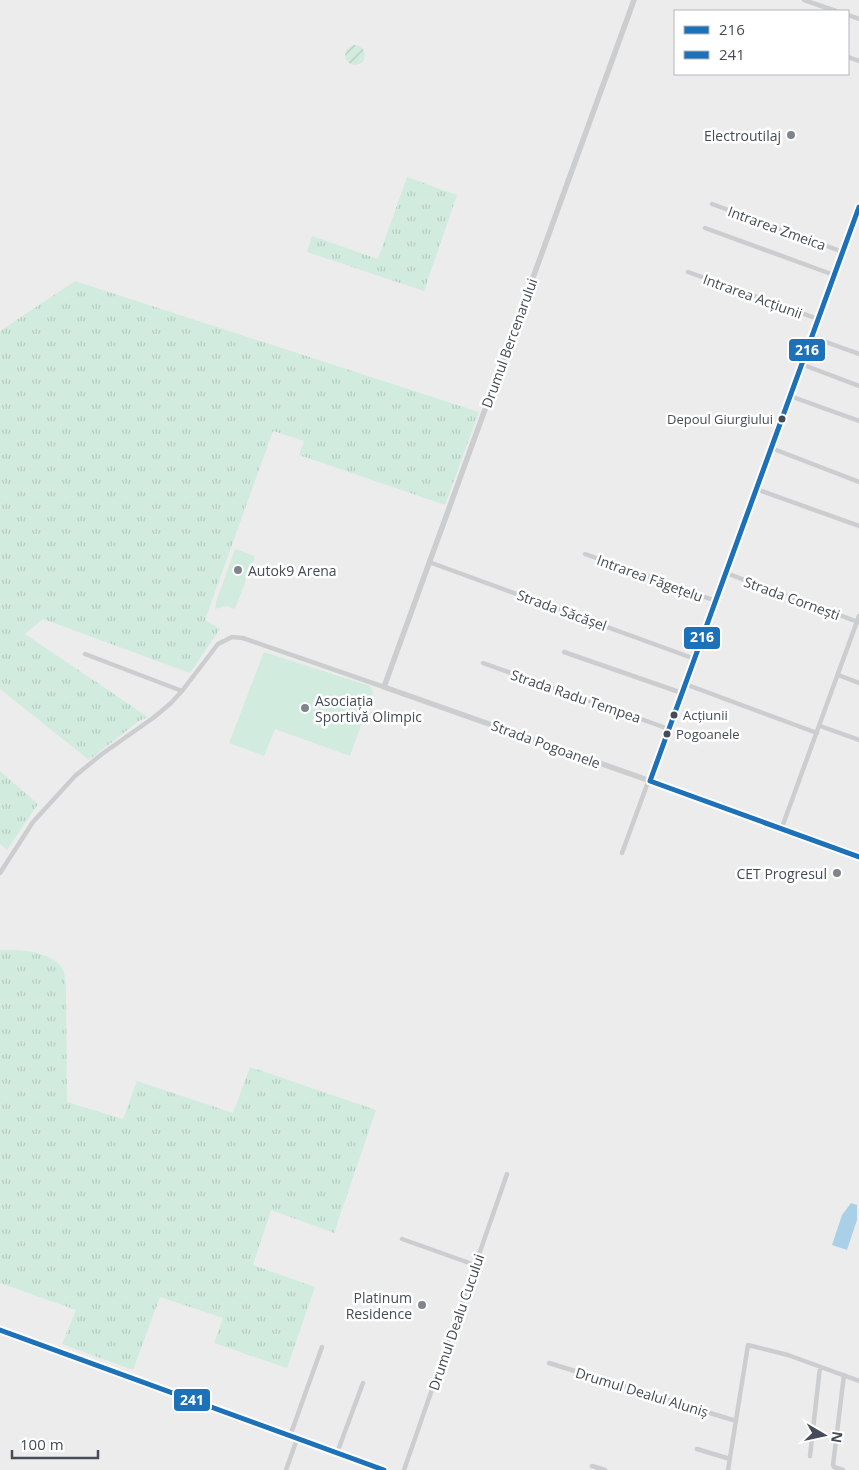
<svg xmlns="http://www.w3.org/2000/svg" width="859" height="1470" viewBox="0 0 859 1470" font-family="'Open Sans',sans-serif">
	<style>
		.grass { fill: url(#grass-tufts) }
		.garden { fill: url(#garden-furrows) }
		.pitch { fill: #d2ebdf }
		.water { fill: #a9d0e6 }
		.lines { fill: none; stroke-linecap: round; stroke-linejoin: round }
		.minor { stroke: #cbcdcf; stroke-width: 4.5 }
		.tertiary { stroke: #cbcdcf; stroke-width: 5.5 }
		.bus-1-casing { stroke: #fff; stroke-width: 9 }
		.bus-2-casing { stroke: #fff; stroke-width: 9 }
		.bus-1 { stroke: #1d71b8; stroke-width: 5 }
		.bus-2 { stroke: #1d71b8; stroke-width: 5 }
		.poi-dot { fill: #80848b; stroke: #fff; stroke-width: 2 }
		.bus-dot { fill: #454c57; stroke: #fff; stroke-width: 2 }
		.labels { text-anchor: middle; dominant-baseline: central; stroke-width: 5; stroke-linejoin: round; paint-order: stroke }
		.bus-label { font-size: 13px; fill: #454c57; stroke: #fff; text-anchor: start }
		.poi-label { font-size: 14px; fill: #454c57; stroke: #fff; text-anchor: end }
		.street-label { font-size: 14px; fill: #454c57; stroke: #fff }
		.line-badge { stroke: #fff; stroke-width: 2 }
		.badge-label { font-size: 14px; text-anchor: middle; font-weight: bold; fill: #fff }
	</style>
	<defs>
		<pattern id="grass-tufts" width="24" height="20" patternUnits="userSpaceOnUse" patternTransform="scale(1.25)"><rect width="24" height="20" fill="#d2ebdf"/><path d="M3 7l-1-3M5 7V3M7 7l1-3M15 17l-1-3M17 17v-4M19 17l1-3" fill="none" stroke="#b6cbc1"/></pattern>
		<pattern id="garden-furrows" width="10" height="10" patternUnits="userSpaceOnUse" patternTransform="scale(1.25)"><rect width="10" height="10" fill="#d2ebdf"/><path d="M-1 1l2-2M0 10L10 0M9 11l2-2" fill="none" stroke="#b6cbc1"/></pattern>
	</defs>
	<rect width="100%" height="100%" fill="#edecec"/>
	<path class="grass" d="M 407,177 L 457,195 L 424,291 L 307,252 L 312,236 L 378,259 Z
		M 75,281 L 479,412 L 445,505 L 299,455 L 304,441 L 273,431 L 205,620 L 220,629 L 190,673 L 43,619 L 25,634 L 148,717 L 139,721 L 89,760 L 0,689 L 0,331 Z
		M 0,771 L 38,804 L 7,850 L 0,844 Z
		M 0,950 C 19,949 55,951 64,972 C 65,976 65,982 66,987 L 67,1102 L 123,1119 L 137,1081 L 233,1113 L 250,1067 L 376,1110 L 334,1233 L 271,1210 L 253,1265 L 315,1287 L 287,1368 L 214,1343 L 223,1318 L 160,1297 L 133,1370 L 62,1344 L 76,1310 L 0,1283 Z"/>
	<path class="garden" d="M345 55a10 10 0 1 1 20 0a10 10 0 1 1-20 0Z"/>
	<path class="pitch" d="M 235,549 L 255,556 L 235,609 L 226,606 L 215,609 L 216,602 Z
		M 264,652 L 370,686 L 373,692 L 350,756 L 275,729 L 264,756 L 229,743 Z"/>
	<path class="water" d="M 851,1203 L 857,1205 L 857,1220 L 847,1250 L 832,1245 L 842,1215 Z"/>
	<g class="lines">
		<path class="minor" d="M 804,0 L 836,11
			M 848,15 L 859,19
			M 848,57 L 859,61
			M 712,204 L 843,252
			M 705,228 L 834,275
			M 688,272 L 818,319
			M 812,337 L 859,354
			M 801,364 L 859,386
			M 790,396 L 859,421
			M 771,448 L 859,482
			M 756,489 L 859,526
			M 585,554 L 716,601
			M 429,562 L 695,659
			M 726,573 L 858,622
			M 564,652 L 682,693
			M 85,654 L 182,691
			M 483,663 L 669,729
			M 838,675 L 859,683
			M 685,684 L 817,733
			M 820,726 L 859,740
			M 781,830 L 859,616
			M 622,853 L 859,207
			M 0,873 L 33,822 L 75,776 L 102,754 L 153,718 L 170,704 L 182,691 L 218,644 L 232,637 L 243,638 L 384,687
			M 402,1239 L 475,1265
			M 0,1330 L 384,1470
			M 549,1363 L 736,1421
			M 290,1436 L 322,1347
			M 697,1449 L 730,1459
			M 337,1453 L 363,1383
			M 810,1456 L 820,1367
			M 592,1466 L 605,1470
			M 286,1470 L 297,1439
			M 404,1470 L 507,1174
			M 728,1470 L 748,1345 L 788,1355 L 859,1381
			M 843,1470 L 834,1467 L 833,1465 L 844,1375"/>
		<path class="tertiary" d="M 634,0 L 384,687 L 642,778 L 859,857"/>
		<defs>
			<path id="bus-1" d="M 650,781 L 859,207
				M 650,781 L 859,857"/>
			<path id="bus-2" d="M 0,1330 L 384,1470"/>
		</defs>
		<use href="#bus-1" class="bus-1-casing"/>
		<use href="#bus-2" class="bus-2-casing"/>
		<use href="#bus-1" class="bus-1"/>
		<use href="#bus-2" class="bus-2"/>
	</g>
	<g class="poi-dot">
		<circle cx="791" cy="135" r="5"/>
		<circle cx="238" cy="570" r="5"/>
		<circle cx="305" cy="708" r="5"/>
		<circle cx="837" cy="873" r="5"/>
		<circle cx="422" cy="1305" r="5"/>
	</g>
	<g class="bus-dot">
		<circle cx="782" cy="419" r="4.5"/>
		<circle cx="674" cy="715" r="4.5"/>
		<circle cx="667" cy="734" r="4.5"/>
	</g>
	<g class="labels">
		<g class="bus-label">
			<text x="773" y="419" text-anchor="end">Depoul Giurgiului</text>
			<text x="683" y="715">Acțiunii</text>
			<text x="676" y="734">Pogoanele</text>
		</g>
		<g class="poi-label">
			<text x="781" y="135">Electroutilaj</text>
			<text x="248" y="570" text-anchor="start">Autok9 Arena</text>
			<text x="315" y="700" text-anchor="start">Asociația<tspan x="315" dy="16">Sportivă Olimpic</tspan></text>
			<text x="827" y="873">CET Progresul</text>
			<text x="412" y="1297">Platinum<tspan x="412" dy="16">Residence</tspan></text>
		</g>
		<g class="street-label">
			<text transform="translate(777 228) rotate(20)">Intrarea Zmeica</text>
			<text transform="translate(753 296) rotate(20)">Intrarea Acțiunii</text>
			<text transform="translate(509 343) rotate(-70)">Drumul Bercenarului</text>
			<text transform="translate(650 578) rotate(20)">Intrarea Făgețelu</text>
			<text transform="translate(792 598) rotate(20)">Strada Cornești</text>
			<text transform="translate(562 610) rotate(20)">Strada Săcășel</text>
			<text transform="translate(576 696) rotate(19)">Strada Radu Tempea</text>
			<text transform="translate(546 744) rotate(20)">Strada Pogoanele</text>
			<text transform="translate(456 1322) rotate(-71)">Drumul Dealu Cucului</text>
			<text transform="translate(642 1392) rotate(17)">Drumul Dealul Aluniș</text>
		</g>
	</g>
	<g class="line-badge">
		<rect x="788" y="338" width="38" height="24" rx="5" fill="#1d71b8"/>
		<rect x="683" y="626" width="38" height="24" rx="5" fill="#1d71b8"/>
		<rect x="173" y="1388" width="38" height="24" rx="5" fill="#1d71b8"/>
	</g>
	<g class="badge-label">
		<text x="807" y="355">216</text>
		<text x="702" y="642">216</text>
		<text x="192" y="1405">241</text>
	</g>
	<rect x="674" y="10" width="175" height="65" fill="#ffffff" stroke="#b5b7bc"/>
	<rect x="684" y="26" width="25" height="8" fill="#1d71b8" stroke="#b5b7bc"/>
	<text x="719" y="35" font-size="15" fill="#454c57">216</text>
	<rect x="684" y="51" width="25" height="8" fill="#1d71b8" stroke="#b5b7bc"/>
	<text x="719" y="60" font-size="15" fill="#454c57">241</text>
	<g transform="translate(824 1435) rotate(99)" stroke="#ffffff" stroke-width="4" paint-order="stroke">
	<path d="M0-4L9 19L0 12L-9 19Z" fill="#454c57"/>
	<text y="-8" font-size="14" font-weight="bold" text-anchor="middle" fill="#454c57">N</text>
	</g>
	<path d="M12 1450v8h86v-8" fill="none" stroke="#454c57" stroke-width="2.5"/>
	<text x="20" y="1450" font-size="15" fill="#454c57" stroke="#ffffff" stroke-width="4" paint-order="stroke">100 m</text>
</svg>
